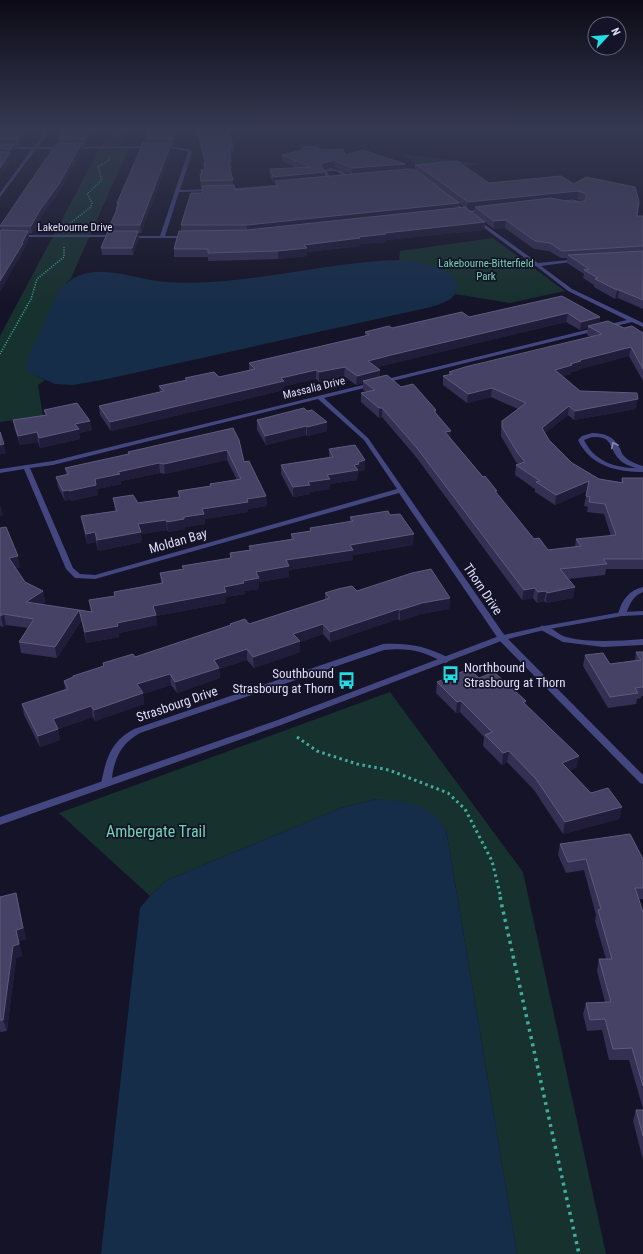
<svg xmlns="http://www.w3.org/2000/svg" width="643" height="1254" viewBox="0 0 643 1254" font-family="'Roboto Condensed',sans-serif">
	<style>
		.green { fill: #17312e }
		.water { fill: #162d49 }
		.lines { fill: none; stroke-linecap: round; stroke-linejoin: round }
		.path-far2 { stroke: #40ad9f; stroke-width: 1.5; stroke-dasharray: 1 1.5; stroke-linecap: butt }
		.path-far1 { stroke: #40ad9f; stroke-width: 3; stroke-dasharray: 2.5 3.5; stroke-linecap: butt }
		.path { stroke: #40ad9f; stroke-width: 3.5; stroke-dasharray: 3 4.5; stroke-linecap: butt }
		.service { fill: #444680; fill-rule: evenodd }
		.minor { fill: #444680; fill-rule: evenodd }
		.tertiary { fill: #444680; fill-rule: evenodd }
		.wall { fill: #342f53; fill-rule: evenodd }
		.shaded-wall { fill: #201c3a }
		.building { fill: #464265; stroke: #5e5a7c }
		.oneway { stroke: #8a8ab7 }
		.labels { text-anchor: middle; dominant-baseline: central; stroke-width: 3.5; stroke-linejoin: round; paint-order: stroke }
		.far-street-label { font-size: 11px; fill: #dfdefb; stroke: #151327 }
		.far-park-label { font-size: 11px; fill: #71d3b4; stroke: #151327 }
		.street-label { font-size: 13px; fill: #dfdefb; stroke: #151327 }
		.poi-label { font-size: 13px; fill: #dfdefb; stroke: #151327; text-anchor: start }
		.near-park-label { font-size: 16px; fill: #71d3b4; stroke: #151327 }
	</style>
	<rect width="100%" height="100%" fill="#151327"/>
	<path class="green" d="M 110,129 L 128,129 L 121,146 L 130,146 L 70,280 L 67,282 L 29,372 L 45,380 L 38,385 L 43,416 L 0,422 L 0,336 Z
		M 402,154 L 482,164 L 431,170 L 433,172 L 396,170 L 420,167 Z
		M 493,238 L 565,291 L 510,303 L 455,294 L 457,289 L 399,260 L 400,251 Z
		M 390,692 L 523,872 L 606,1254 L 517,1254 L 446,829 L 403,802 L 377,799 L 341,808 L 167,880 L 150,896 L 59,813 Z"/>
	<path class="water" d="M 399,260 C 417,263 448,264 457,284 C 460,299 442,303 431,307 L 107,379 L 73,385 L 55,384 L 28,372 L 26,362 L 59,291 C 88,255 131,280 167,282 C 244,287 322,262 399,260 Z
		M 377,799 C 407,802 427,802 446,829 L 517,1254 L 101,1254 L 140,908 L 150,896 L 167,880 L 341,808 Z"/>
	<g class="lines">
		<path class="path-far2" d="M 116,129 L 119,138
			M 68,225 L 91,207 L 92,203 L 87,194 L 102,180 L 98,167 L 109,160 L 110,157
			M 0,354 L 31,299 L 37,279 L 64,257 L 64,246"/>
		<path class="path-far1" d="M 297,737 L 317,751 L 357,764 L 389,770 L 448,793 L 465,809 L 492,861 L 501,898"/>
		<path class="path" d="M 500,897 L 579,1254"/>
		<path class="service" d="M 643,587 L 643,592 C 631,597 630,605 625,616 L 619,616 L 618,614 C 622,600 629,590 643,587 Z
			M 541,626 C 550,624 558,635 566,637 C 590,643 618,641 643,639 L 643,645 L 603,647 L 563,642 L 541,630 L 540,628 Z
			M 383,644 C 409,643 425,646 449,658 L 450,660 L 446,663 L 443,662 C 420,650 409,648 384,650 L 140,733 C 124,742 117,753 113,771 C 112,776 112,782 109,786 L 103,786 L 101,784 C 106,759 110,742 134,729 Z"/>
		<path class="minor" d="M 33,129 L 46,130 L 48,133 L 38,147 L 168,146 L 189,149 L 192,152 L 180,190 L 213,189 L 215,190 L 213,191 L 179,192 L 165,236 L 189,236 L 189,238 L 129,238 L 127,237 L 129,236 L 160,236 L 188,152 L 187,151 L 168,148 L 36,149 L 0,197 L 0,193 L 32,149 L 0,149 L 0,147 L 34,147 L 44,133 Z
			M 331,168 L 342,171 L 352,178 L 349,179 L 336,171 L 326,171 L 333,180 L 330,181 L 321,171 Z
			M 287,184 L 288,186 L 225,191 L 223,190 L 225,189 Z
			M 572,199 L 585,203 L 579,207 L 577,206 L 580,203 L 572,201 L 554,203 L 552,202 Z
			M 451,200 L 467,211 L 485,209 L 487,210 L 485,211 L 464,213 L 449,202 L 449,200 Z
			M 477,219 L 538,263 L 580,259 L 580,260 L 578,261 L 541,266 L 572,289 L 643,323 L 643,327 L 632,322 L 324,398 L 368,438 L 505,636 L 643,775 L 643,784 L 640,783 L 499,640 L 399,493 L 95,579 L 75,578 L 66,569 L 24,469 L 0,473 L 0,469 L 53,461 L 627,320 L 568,291 L 536,266 L 533,266 L 533,264 L 475,221 L 475,220 ZM 318,399 L 364,440 L 397,489 L 95,575 L 80,574 L 73,568 L 30,468 L 53,465 Z
			M 0,235 L 115,235 L 117,236 L 115,237 L 0,237 Z
			M 592,433 C 603,433 614,436 619,447 C 621,449 621,453 623,455 C 628,461 636,464 643,466 L 643,472 C 617,472 590,466 578,440 L 582,436 ZM 592,437 C 614,436 608,447 619,459 C 623,464 630,466 636,468 C 615,468 594,461 584,440 Z"/>
		<path class="tertiary" d="M 643,611 L 643,615 L 622,616 L 544,630 L 504,640 L 281,725 L 0,825 L 0,817 L 275,721 L 499,636 L 544,626 L 622,612 Z"/>
	</g>
	<path class="wall" d="M 0,129 L 30,129 L 19,146 L 15,146 L 15,150 L 10,157 L 11,160 L 0,176 Z
		M 197,129 L 233,146 L 233,153 L 230,153 L 232,168 L 229,168 L 233,180 L 233,185 L 235,190 L 276,186 L 276,184 L 274,184 L 270,176 L 270,169 L 297,168 L 282,161 L 282,155 L 301,150 L 301,147 L 319,149 L 345,155 L 405,164 L 405,169 L 415,171 L 415,165 L 489,183 L 574,184 L 637,216 L 643,217 L 643,309 L 618,298 L 615,299 L 594,287 L 594,285 L 583,278 L 584,274 L 567,263 L 567,258 L 561,258 L 549,251 L 534,249 L 505,228 L 494,229 L 481,219 L 485,222 L 484,230 L 386,240 L 386,242 L 360,244 L 360,246 L 307,252 L 307,256 L 278,259 L 208,261 L 208,257 L 174,257 L 174,249 L 181,231 L 181,225 L 202,193 L 202,188 L 201,188 L 200,181 L 200,174 L 202,174 L 201,170 L 204,170 L 204,163 L 197,134 ZM 334,167 L 350,174 L 325,177 L 324,169 ZM 577,199 L 585,201 L 572,202 L 561,200 ZM 459,203 L 464,207 L 458,208 ZM 468,209 L 474,209 L 474,214 Z
		M 92,133 L 86,145 L 82,145 L 83,150 L 60,191 L 41,217 L 32,233 L 29,233 L 29,238 L 24,249 L 24,250 L 1,230 L 0,226 L 59,144 L 58,139 Z
		M 177,135 L 173,145 L 171,145 L 172,150 L 141,233 L 138,233 L 139,238 L 133,255 L 102,255 L 101,248 L 111,231 L 110,225 L 116,212 L 116,209 L 117,207 L 117,203 L 146,143 L 146,138 Z
		M 562,296 L 600,317 L 599,323 L 624,328 L 643,333 L 643,381 L 629,356 L 580,369 L 580,370 L 571,372 L 571,374 L 563,376 L 580,391 L 636,409 L 574,420 L 568,415 L 545,433 L 549,440 L 572,463 L 599,479 L 621,482 L 622,478 L 643,478 L 643,569 L 606,569 L 605,575 L 568,579 L 575,587 L 573,598 L 546,603 L 544,601 L 537,603 L 533,598 L 522,600 L 416,457 L 382,417 L 379,418 L 361,402 L 361,393 L 366,392 L 363,390 L 363,383 L 356,385 L 344,376 L 319,382 L 316,379 L 284,386 L 284,390 L 111,431 L 100,415 L 99,406 L 160,392 L 159,386 L 186,380 L 185,378 L 219,377 L 249,371 L 249,363 L 365,336 L 365,332 L 469,317 ZM 566,322 L 580,330 L 588,328 L 587,335 L 591,337 L 449,372 L 449,375 L 443,376 L 443,385 L 467,403 L 491,397 L 518,409 L 502,421 L 501,431 L 501,436 L 516,462 L 518,464 L 516,465 L 515,475 L 535,489 L 535,492 L 555,505 L 587,491 L 584,506 L 588,507 L 587,512 L 604,514 L 611,536 L 576,539 L 575,547 L 548,550 L 534,539 L 450,437 L 436,413 L 436,410 L 401,387 L 380,377 L 377,367 Z
		M 44,410 L 90,421 L 92,430 L 79,433 L 80,439 L 40,448 L 38,442 L 20,445 L 15,430 L 13,420 L 45,415 Z
		M 307,411 L 327,422 L 327,431 L 307,436 L 306,435 L 266,445 L 257,430 L 257,420 Z
		M 233,428 L 244,462 L 266,496 L 267,506 L 248,509 L 248,512 L 205,519 L 205,524 L 185,527 L 185,529 L 168,532 L 167,530 L 141,534 L 142,542 L 98,551 L 96,542 L 87,544 L 83,526 L 81,516 L 115,511 L 113,498 L 138,503 L 179,497 L 178,491 L 210,486 L 210,484 L 237,480 L 227,460 L 165,474 L 160,473 L 121,481 L 121,484 L 97,489 L 98,495 L 71,501 L 70,499 L 65,501 L 58,487 L 56,477 L 66,475 L 65,468 L 128,454 L 128,452 Z
		M 329,449 L 365,460 L 365,470 L 359,471 L 359,474 L 358,474 L 357,480 L 330,484 L 329,489 L 310,492 L 310,494 L 293,497 L 281,474 L 281,465 L 329,457 Z
		M 390,515 L 413,545 L 353,555 L 353,560 L 289,570 L 289,577 L 259,582 L 259,589 L 244,591 L 245,594 L 226,597 L 226,603 L 156,616 L 157,625 L 119,633 L 119,637 L 86,643 L 79,610 L 91,612 L 89,600 L 115,596 L 114,592 L 161,583 L 160,573 L 183,569 L 182,566 L 230,558 L 230,553 L 249,550 L 249,546 L 291,539 L 291,534 L 310,531 L 310,528 L 350,522 L 350,517 Z
		M 0,528 L 20,567 L 15,568 L 25,582 L 43,591 L 45,602 L 41,605 L 81,621 L 57,658 L 21,653 L 19,642 L 28,628 L 6,625 L 3,627 L 0,626 Z
		M 357,591 L 450,598 L 449,609 L 421,614 L 400,621 L 398,619 L 330,642 L 323,634 L 300,642 L 300,652 L 254,668 L 247,660 L 219,669 L 220,678 L 177,693 L 171,685 L 143,694 L 144,704 L 95,721 L 93,717 L 58,729 L 60,740 L 40,747 L 24,715 L 22,704 L 65,689 L 64,681 L 73,678 L 73,676 L 103,666 L 103,663 L 135,657 L 230,626 L 230,624 L 249,624 L 325,599 L 325,593 Z
		M 636,652 L 643,652 L 643,696 L 641,696 L 641,698 L 637,699 L 636,704 L 608,708 L 583,666 L 585,655 L 610,664 L 635,660 Z
		M 479,678 L 526,701 L 525,704 L 577,767 L 569,771 L 591,793 L 622,807 L 619,819 L 563,834 L 534,790 L 507,762 L 502,765 L 483,746 L 484,737 L 460,712 L 456,713 L 436,693 L 437,682 Z
		M 560,844 L 643,859 L 643,899 L 639,899 L 643,912 L 643,1109 L 629,1060 L 609,1060 L 602,1030 L 587,1031 L 583,1014 L 586,1003 L 605,1002 L 597,971 L 599,959 L 606,959 L 595,921 L 596,915 L 584,870 L 566,873 L 558,855 Z
		M 16,893 L 26,939 L 19,941 L 22,956 L 16,958 L 7,1031 L 0,1032 L 0,897 Z
		M 636,1110 L 643,1110 L 643,1160 L 633,1121 Z"/>
	<path class="shaded-wall" d="M 25,129 L 30,129 L 19,146 L 18,139 Z
		M 90,129 L 92,129 L 92,133 L 86,145 L 85,139 Z
		M 176,129 L 177,135 L 173,145 L 173,139 Z
		M 82,143 L 83,150 L 60,191 L 41,217 L 32,233 L 31,226 L 40,210 Z
		M 14,144 L 15,150 L 11,157 L 10,150 Z
		M 171,144 L 172,150 L 141,233 L 140,225 Z
		M 9,152 L 9,154 L 10,153 L 11,160 L 0,176 L 0,168 Z
		M 334,160 L 334,167 L 320,171 L 320,164 Z
		M 405,164 L 405,171 L 352,175 L 352,168 Z
		M 325,172 L 325,179 L 275,181 L 276,184 L 274,184 L 273,177 Z
		M 578,191 L 577,199 L 477,208 L 475,207 L 474,209 L 467,209 L 468,202 Z
		M 459,203 L 458,210 L 247,232 L 247,225 Z
		M 506,220 L 505,228 L 494,229 L 494,221 Z
		M 485,222 L 484,230 L 386,240 L 386,242 L 360,244 L 360,246 L 307,252 L 307,256 L 278,259 L 278,251 L 304,245 L 385,233 Z
		M 28,231 L 29,238 L 24,249 L 24,250 L 0,292 L 0,281 Z
		M 138,231 L 139,238 L 133,255 L 132,248 Z
		M 617,290 L 619,290 L 618,298 L 615,299 Z
		M 568,313 L 566,322 L 391,364 L 368,370 L 368,361 L 391,355 Z
		M 600,317 L 599,325 L 588,326 L 588,328 L 580,330 L 581,322 Z
		M 631,347 L 629,356 L 580,369 L 580,370 L 571,372 L 571,374 L 554,379 L 555,370 L 580,360 Z
		M 345,367 L 344,376 L 319,382 L 319,372 Z
		M 316,370 L 316,379 L 284,386 L 284,390 L 111,431 L 110,422 L 281,378 Z
		M 380,370 L 380,379 L 363,381 L 363,383 L 356,385 L 357,376 Z
		M 492,388 L 491,397 L 467,403 L 468,394 Z
		M 638,399 L 636,409 L 574,420 L 575,411 Z
		M 569,406 L 568,415 L 541,437 L 542,428 Z
		M 379,408 L 382,408 L 382,417 L 379,418 Z
		M 90,421 L 92,430 L 79,433 L 80,439 L 40,448 L 39,438 L 75,424 Z
		M 327,422 L 327,431 L 307,436 L 307,427 Z
		M 306,426 L 306,435 L 266,445 L 265,436 Z
		M 451,431 L 450,440 L 445,432 Z
		M 37,432 L 38,442 L 20,445 L 18,436 Z
		M 4,444 L 6,454 L 0,454 L 0,445 Z
		M 227,450 L 227,460 L 165,474 L 164,464 Z
		M 365,460 L 365,470 L 359,471 L 359,474 L 358,474 L 357,480 L 330,484 L 329,489 L 310,492 L 310,494 L 293,497 L 293,487 L 354,465 L 358,462 Z
		M 159,463 L 160,473 L 121,481 L 121,484 L 97,489 L 98,495 L 71,501 L 69,491 L 95,479 L 118,472 Z
		M 589,481 L 587,491 L 555,505 L 556,495 Z
		M 69,490 L 70,499 L 65,501 L 63,491 Z
		M 266,496 L 267,506 L 248,509 L 248,512 L 205,519 L 205,524 L 185,527 L 185,529 L 168,532 L 167,522 L 184,517 L 202,509 L 247,499 Z
		M 0,506 L 1,506 L 3,516 L 0,516 Z
		M 166,520 L 167,530 L 141,534 L 142,542 L 98,551 L 97,540 L 138,524 Z
		M 95,532 L 96,542 L 87,544 L 86,534 Z
		M 414,534 L 413,545 L 353,555 L 353,560 L 289,570 L 289,577 L 259,582 L 259,589 L 244,591 L 245,594 L 226,597 L 226,603 L 156,616 L 157,625 L 119,633 L 119,637 L 86,643 L 85,632 L 117,623 L 153,606 L 243,581 L 256,572 L 286,560 L 350,545 Z
		M 18,556 L 20,567 L 11,569 L 9,558 Z
		M 575,587 L 573,598 L 546,603 L 547,593 Z
		M 535,588 L 533,598 L 522,600 L 524,590 Z
		M 43,591 L 45,602 L 28,613 L 26,602 Z
		M 546,591 L 544,601 L 537,603 L 538,592 Z
		M 450,598 L 449,609 L 421,614 L 400,621 L 400,610 L 422,603 Z
		M 399,609 L 398,619 L 330,642 L 330,632 Z
		M 79,610 L 81,621 L 57,658 L 55,647 Z
		M 4,614 L 6,625 L 3,627 L 1,616 Z
		M 323,624 L 323,634 L 300,642 L 300,652 L 254,668 L 253,657 L 293,634 Z
		M 247,649 L 247,660 L 219,669 L 220,678 L 177,693 L 175,682 L 214,660 Z
		M 170,674 L 171,685 L 143,694 L 144,704 L 95,721 L 94,710 L 137,684 Z
		M 461,701 L 460,712 L 456,713 L 457,702 Z
		M 91,706 L 93,717 L 55,730 L 53,719 Z
		M 58,729 L 60,740 L 40,747 L 38,736 Z
		M 509,751 L 507,762 L 502,765 L 503,753 Z
		M 579,756 L 577,767 L 560,775 L 562,763 Z
		M 622,807 L 619,819 L 563,834 L 565,822 Z
		M 16,893 L 26,939 L 19,941 L 22,956 L 16,958 L 7,1031 L 3,1020 L 13,946 L 16,930 Z"/>
	<path class="building" d="M 0,129 L 25,129 L 18,139 L 0,139 Z
		M 64,129 L 90,129 L 85,139 L 58,139 Z
		M 149,129 L 176,129 L 173,139 L 146,138 Z
		M 197,129 L 206,129 L 229,133 L 233,146 L 229,146 L 231,161 L 228,162 L 233,180 L 201,181 L 200,174 L 202,174 L 201,170 L 205,170 L 204,163 L 206,163 Z
		M 82,143 L 59,184 L 40,210 L 31,226 L 0,226 L 56,144 Z
		M 143,143 L 171,144 L 140,225 L 110,225 L 117,209 L 116,209 L 119,203 L 117,203 Z
		M 0,144 L 14,144 L 10,150 L 0,148 Z
		M 301,147 L 318,147 L 319,149 L 324,150 L 343,149 L 345,155 L 363,150 L 405,164 L 352,168 L 334,160 L 320,164 L 325,172 L 273,177 L 270,169 L 311,167 L 282,155 L 302,150 Z
		M 0,152 L 9,152 L 8,153 L 10,153 L 0,168 Z
		M 457,161 L 489,183 L 561,176 L 574,184 L 586,177 L 635,187 L 639,202 L 637,216 L 643,216 L 643,246 L 562,251 L 550,243 L 535,241 L 506,220 L 494,221 L 475,207 L 550,198 L 572,202 L 585,201 L 587,194 L 578,191 L 468,202 L 420,167 L 415,165 Z
		M 408,169 L 417,171 L 459,203 L 247,225 L 181,225 L 191,193 L 203,193 L 202,186 L 234,185 L 235,190 L 278,186 L 275,181 Z
		M 465,207 L 485,222 L 385,233 L 386,234 L 359,237 L 360,238 L 304,245 L 307,248 L 278,251 L 208,253 L 208,249 L 174,249 L 179,231 L 247,230 Z
		M 0,230 L 28,231 L 22,243 L 23,243 L 0,281 Z
		M 108,231 L 138,231 L 132,248 L 101,248 Z
		M 643,251 L 643,300 L 619,290 L 617,290 L 595,279 L 598,278 L 584,270 L 589,269 L 568,255 Z
		M 562,296 L 600,317 L 581,322 L 568,313 L 391,355 L 368,361 L 380,370 L 357,376 L 345,367 L 319,372 L 316,370 L 281,378 L 284,381 L 110,422 L 99,406 L 164,391 L 159,386 L 187,380 L 185,378 L 214,372 L 219,377 L 255,369 L 249,363 L 369,335 L 365,332 L 389,326 L 392,328 L 462,312 L 469,317 Z
		M 608,321 L 624,328 L 632,326 L 643,333 L 643,369 L 631,347 L 580,360 L 581,361 L 570,364 L 572,365 L 555,370 L 580,391 L 637,393 L 638,399 L 575,411 L 569,406 L 542,428 L 549,440 L 572,463 L 599,479 L 623,483 L 622,478 L 643,478 L 643,559 L 603,559 L 607,564 L 560,569 L 575,587 L 547,593 L 546,591 L 538,592 L 535,588 L 524,590 L 417,448 L 382,408 L 379,408 L 361,393 L 375,390 L 363,381 L 387,375 L 401,387 L 413,384 L 436,410 L 434,411 L 451,431 L 445,432 L 483,477 L 485,476 L 497,491 L 495,491 L 534,539 L 539,538 L 548,550 L 581,546 L 576,539 L 616,535 L 605,504 L 589,502 L 590,497 L 586,496 L 589,481 L 556,495 L 536,482 L 540,481 L 516,465 L 525,462 L 517,452 L 502,427 L 502,421 L 526,403 L 492,388 L 468,394 L 443,376 L 452,374 L 449,372 L 465,367 L 602,334 L 588,326 Z
		M 77,403 L 90,421 L 75,424 L 79,429 L 39,438 L 37,432 L 18,436 L 13,420 L 47,415 L 44,410 Z
		M 304,408 L 307,411 L 312,410 L 327,422 L 307,427 L 306,426 L 265,436 L 257,420 Z
		M 233,428 L 239,440 L 244,462 L 249,461 L 266,496 L 247,499 L 248,502 L 202,509 L 204,514 L 184,517 L 184,519 L 167,522 L 166,520 L 138,524 L 141,532 L 97,540 L 95,532 L 86,534 L 81,516 L 117,511 L 113,498 L 133,495 L 138,503 L 144,502 L 180,497 L 178,491 L 211,486 L 210,484 L 241,479 L 227,450 L 164,464 L 159,463 L 118,472 L 120,474 L 95,479 L 96,485 L 69,491 L 69,490 L 63,491 L 56,477 L 69,474 L 65,468 L 129,454 L 128,452 Z
		M 0,432 L 4,444 L 0,445 Z
		M 355,445 L 365,460 L 358,462 L 359,464 L 354,465 L 358,470 L 327,475 L 330,479 L 308,482 L 310,485 L 293,487 L 281,465 L 333,457 L 329,449 Z
		M 388,511 L 390,515 L 400,514 L 414,534 L 350,545 L 353,550 L 286,560 L 289,566 L 256,572 L 259,578 L 243,581 L 244,583 L 224,587 L 226,592 L 153,606 L 156,615 L 117,623 L 118,626 L 85,632 L 79,610 L 92,612 L 89,600 L 115,596 L 114,592 L 163,583 L 160,573 L 184,569 L 182,566 L 231,558 L 230,553 L 251,550 L 249,546 L 294,539 L 291,534 L 311,531 L 310,528 L 353,521 L 350,517 Z
		M 6,527 L 18,556 L 9,558 L 25,582 L 43,591 L 26,602 L 79,610 L 55,647 L 19,642 L 34,619 L 4,614 L 0,616 L 0,528 Z
		M 431,569 L 450,598 L 422,603 L 400,610 L 399,609 L 330,632 L 323,624 L 293,634 L 300,641 L 253,657 L 247,649 L 214,660 L 219,668 L 175,682 L 170,674 L 137,684 L 143,693 L 94,710 L 91,706 L 53,719 L 58,729 L 38,736 L 22,704 L 68,689 L 64,681 L 73,677 L 73,676 L 104,666 L 103,663 L 133,654 L 135,657 L 231,625 L 230,624 L 245,619 L 249,624 L 330,598 L 325,593 L 338,589 L 352,586 L 357,591 L 412,573 Z
		M 636,652 L 643,652 L 643,686 L 642,686 L 643,687 L 635,688 L 638,693 L 610,697 L 585,655 L 603,653 L 610,664 L 641,660 Z
		M 469,669 L 479,678 L 494,672 L 526,701 L 523,702 L 579,756 L 562,763 L 591,793 L 608,788 L 622,807 L 565,822 L 536,779 L 509,751 L 503,753 L 485,735 L 492,732 L 461,701 L 457,702 L 437,682 Z
		M 630,834 L 643,859 L 643,888 L 635,888 L 643,912 L 643,1086 L 632,1048 L 613,1049 L 605,1019 L 590,1020 L 586,1003 L 611,1002 L 599,959 L 612,959 L 598,910 L 601,909 L 586,859 L 568,862 L 560,844 Z
		M 16,893 L 23,928 L 16,930 L 19,944 L 13,946 L 3,1020 L 0,1020 L 0,897 Z
		M 636,1110 L 643,1110 L 643,1136 Z"/>
	<defs><path id="oneway-chevron" d="M-2-3.5L2.5 0L-2 3.5" fill="none" stroke-width="1.6" stroke-linecap="round" stroke-linejoin="round"/></defs>
	<use class="oneway" href="#oneway-chevron" transform="translate(614 445) rotate(-118)"/>
	<linearGradient id="sky" x2="0" y2="1"><stop stop-color="#0c0a15"/><stop offset="0.42" stop-color="#353952"/><stop offset="1" stop-color="#353952" stop-opacity="0"/></linearGradient>
	<rect width="643" height="305" fill="url(#sky)"/>
	<defs>
		<symbol id="bus-bare" viewBox="-9 -9 18 18"><path d="M-5-6H5V4H4V6H2V4H-2V6H-4V4H-5ZM-3.5-4V0h7V-4ZM-3.5 1.2v1.5H-2V1.2ZM2 1.2v1.5H3.5V1.2Z" fill="#21dde4" stroke="#151327" stroke-width="2.5" paint-order="stroke"/></symbol>
	</defs>
	<g fill-rule="evenodd">
		<use href="#bus-bare" x="438" y="662" width="25" height="25"/>
		<use href="#bus-bare" x="334" y="668" width="25" height="25"/>
	</g>
	<g class="labels">
		<g class="far-street-label">
			<text x="75" y="227">Lakebourne Drive</text>
			<text transform="translate(314 388) rotate(-14)">Massalia Drive</text>
		</g>
		<g class="far-park-label">
			<text x="486" y="263">Lakebourne-Bitterfield<tspan x="486" dy="13">Park</tspan></text>
		</g>
		<g class="street-label">
			<text transform="translate(178 541) rotate(-16)">Moldan Bay</text>
			<text transform="translate(483 589) rotate(56)">Thorn Drive</text>
			<text transform="translate(177 704) rotate(-19)">Strasbourg Drive</text>
		</g>
		<g class="poi-label">
			<text x="464" y="667">Northbound<tspan x="464" dy="15">Strasbourg at Thorn</tspan></text>
			<text x="334" y="673" text-anchor="end">Southbound<tspan x="334" dy="15">Strasbourg at Thorn</tspan></text>
		</g>
		<g class="near-park-label">
			<text x="156" y="831">Ambergate Trail</text>
		</g>
	</g>
	<g transform="translate(607 36) rotate(64)"><circle r="19" fill="#151327" stroke="#66647c"/>
	<path d="M0-3L7 15L0 10L-7 15Z" fill="#21dde4"/>
	<text y="-6" font-size="11" font-weight="bold" text-anchor="middle" fill="#dfdefb">N</text>
	</g>
</svg>
